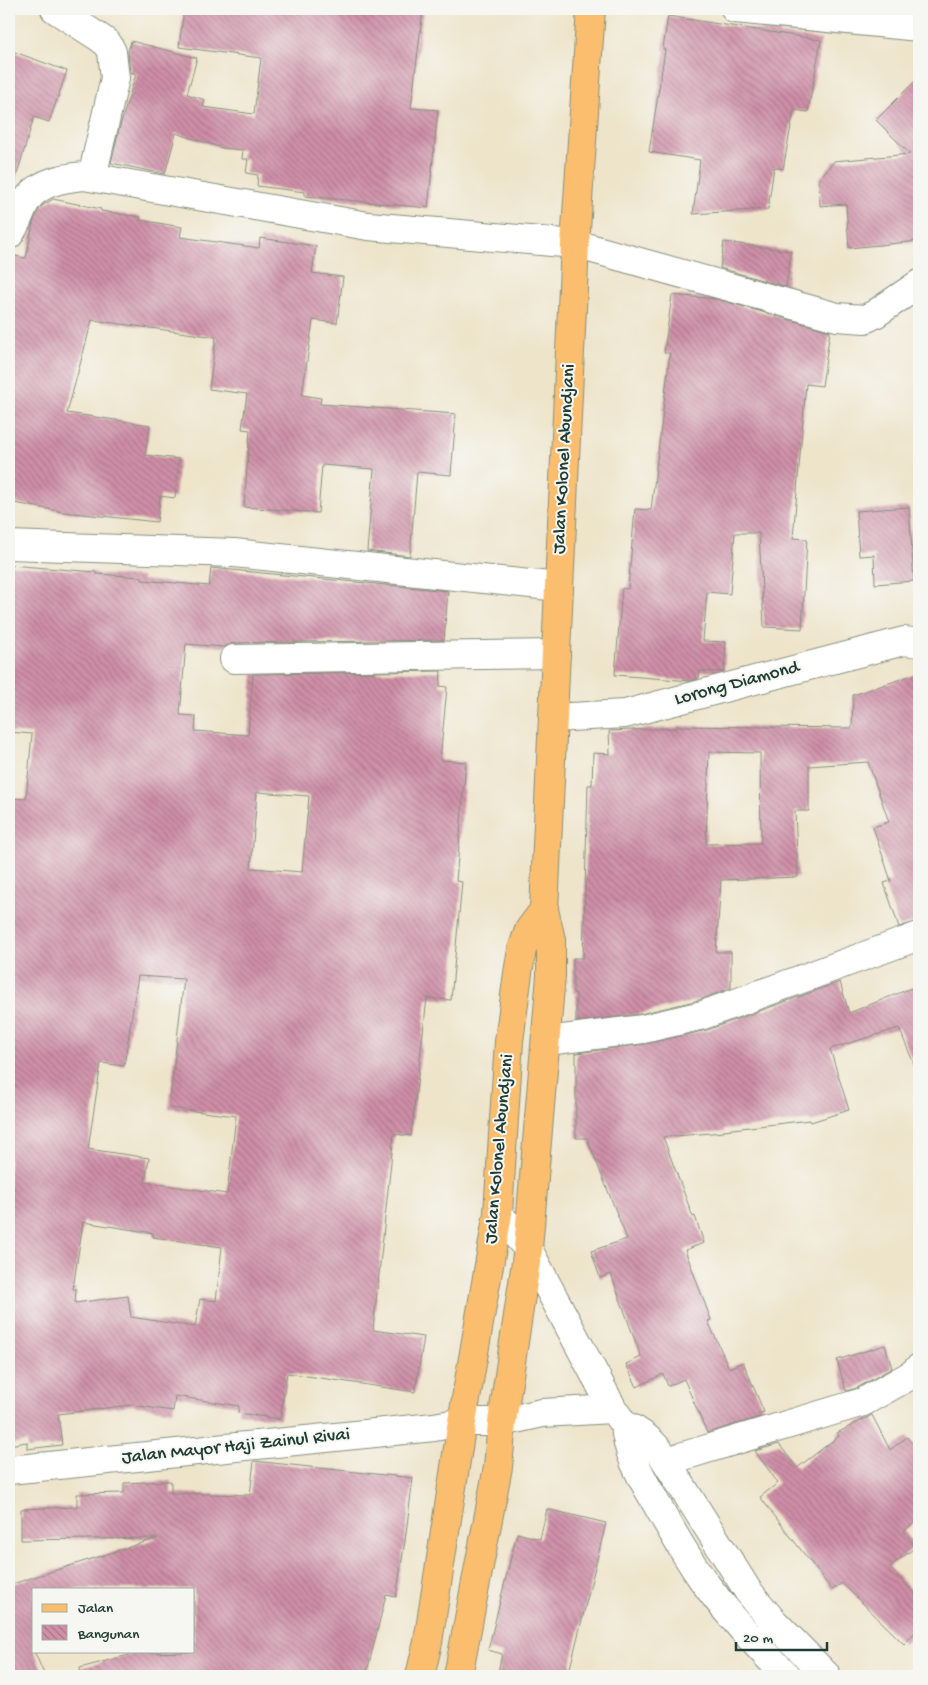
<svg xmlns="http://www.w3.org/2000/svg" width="928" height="1685" viewBox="0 0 928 1685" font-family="'Gochi Hand',sans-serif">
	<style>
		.building { fill: url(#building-back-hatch); fill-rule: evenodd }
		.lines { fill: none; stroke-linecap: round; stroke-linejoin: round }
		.minor-casing { stroke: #86907f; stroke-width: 30 }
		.tertiary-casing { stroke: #86907f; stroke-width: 30 }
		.primary-casing { stroke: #86907f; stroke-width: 30 }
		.minor { stroke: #fff; stroke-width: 28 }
		.tertiary { stroke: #fff; stroke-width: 28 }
		.primary { stroke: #fbbe6e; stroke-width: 28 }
		.labels { text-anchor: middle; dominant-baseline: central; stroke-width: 4; stroke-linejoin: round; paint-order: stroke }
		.street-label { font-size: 19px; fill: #1f3d34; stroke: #f6f6f2 }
	</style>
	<defs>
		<pattern id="building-back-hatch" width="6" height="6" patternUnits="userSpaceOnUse" patternTransform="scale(1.25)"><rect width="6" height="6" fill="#cf8fa7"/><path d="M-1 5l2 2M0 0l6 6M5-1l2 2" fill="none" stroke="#a77689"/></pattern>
	</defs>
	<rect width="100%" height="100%" fill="#f6f6f2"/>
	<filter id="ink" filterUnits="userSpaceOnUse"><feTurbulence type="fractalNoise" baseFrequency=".02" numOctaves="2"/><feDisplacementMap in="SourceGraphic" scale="10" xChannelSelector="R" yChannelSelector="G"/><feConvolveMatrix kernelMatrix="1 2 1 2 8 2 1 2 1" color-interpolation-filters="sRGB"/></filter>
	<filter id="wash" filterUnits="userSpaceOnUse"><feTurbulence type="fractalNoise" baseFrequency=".0096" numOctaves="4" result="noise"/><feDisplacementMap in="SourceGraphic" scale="20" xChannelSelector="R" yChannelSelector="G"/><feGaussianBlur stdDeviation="1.12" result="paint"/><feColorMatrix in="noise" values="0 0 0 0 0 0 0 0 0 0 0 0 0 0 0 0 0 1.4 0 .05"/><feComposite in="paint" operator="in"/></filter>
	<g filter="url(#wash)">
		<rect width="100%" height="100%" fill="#eee4ca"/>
		<g id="blocks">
			<path class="building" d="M 184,9 L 423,9 L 411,108 L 438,110 L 428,208 L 305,196 L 305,192 L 257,186 L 258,175 L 246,173 L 248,159 L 242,159 L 243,150 L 222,148 L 176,133 L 165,174 L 111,163 L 120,126 L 136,74 L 130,72 L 128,52 L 131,41 L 197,58 L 187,94 L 205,100 L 203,107 L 254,114 L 261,58 L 179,47 Z
				M 668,16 L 821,40 L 808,112 L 794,110 L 783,169 L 774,167 L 768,209 L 693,214 L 700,160 L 649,152 L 665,50 L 663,49 Z
				M 9,50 L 67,71 L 49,122 L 34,117 L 15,181 L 9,180 Z
				M 919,77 L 919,241 L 849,248 L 846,204 L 820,206 L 819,179 L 834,161 L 910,154 L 876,120 Z
				M 53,199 L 101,209 L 101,211 L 141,217 L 140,220 L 182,227 L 180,237 L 259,248 L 260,238 L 316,246 L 312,273 L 343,277 L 337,323 L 313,320 L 302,395 L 321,398 L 320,404 L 456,414 L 451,475 L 417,472 L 410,556 L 367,551 L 374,469 L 322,465 L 318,513 L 244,507 L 250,430 L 242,429 L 247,394 L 209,389 L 216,337 L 92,320 L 67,413 L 150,425 L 145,455 L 179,459 L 175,498 L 160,496 L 157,522 L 64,512 L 9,502 L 9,255 L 26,258 L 33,223 L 37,213 L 42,206 Z
				M 724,242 L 791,251 L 786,287 L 720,268 Z
				M 672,295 L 716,299 L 830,331 L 822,386 L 806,384 L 793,538 L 807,539 L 802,629 L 764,627 L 759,533 L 735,533 L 730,594 L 707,592 L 703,641 L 726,642 L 724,672 L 700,671 L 699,678 L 691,681 L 615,675 L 622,588 L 628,589 L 635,509 L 651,510 L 670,353 L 664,353 Z
				M 909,507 L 914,581 L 875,584 L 874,555 L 859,556 L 856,511 Z
				M 9,565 L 96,572 L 96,574 L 142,577 L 142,580 L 209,586 L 211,568 L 448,591 L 444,640 L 234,643 L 224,647 L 186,644 L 180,715 L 196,716 L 195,731 L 248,735 L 253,674 L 441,671 L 440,686 L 447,687 L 440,760 L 466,762 L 456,881 L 462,882 L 451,1000 L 427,998 L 411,1136 L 394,1134 L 373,1330 L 424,1337 L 415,1392 L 287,1373 L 280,1419 L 238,1413 L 239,1406 L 175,1396 L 173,1411 L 131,1405 L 58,1414 L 62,1445 L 27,1449 L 27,1442 L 9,1445 L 9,798 L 26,799 L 32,734 L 9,732 ZM 257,792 L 309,796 L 302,872 L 251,868 ZM 138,976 L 184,979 L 169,1108 L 236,1116 L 227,1194 L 145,1182 L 149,1158 L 88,1149 L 101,1063 L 124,1066 ZM 83,1222 L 153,1233 L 153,1237 L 222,1247 L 216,1301 L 200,1299 L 195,1327 L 131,1317 L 128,1296 L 75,1303 L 76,1289 L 73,1289 Z
				M 919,673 L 919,921 L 899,927 L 884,883 L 891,881 L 873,827 L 889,822 L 868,762 L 809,766 L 809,811 L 795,811 L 798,877 L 721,880 L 716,952 L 731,952 L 731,988 L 699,1000 L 640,1014 L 576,1022 L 576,993 L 573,993 L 573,958 L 583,958 L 588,785 L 592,785 L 593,753 L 610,754 L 609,731 L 677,728 L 677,726 L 852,728 L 853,695 ZM 709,752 L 760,753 L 761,843 L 706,844 Z
				M 840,982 L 849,1013 L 919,985 L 919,1076 L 899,1028 L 830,1049 L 849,1110 L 811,1122 L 810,1120 L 724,1130 L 724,1132 L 663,1137 L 693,1217 L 695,1216 L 704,1243 L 685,1250 L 711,1320 L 708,1321 L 729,1368 L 743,1362 L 764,1412 L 758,1414 L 760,1417 L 707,1433 L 684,1379 L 668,1386 L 663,1374 L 637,1387 L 626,1364 L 641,1357 L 611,1274 L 600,1278 L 591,1251 L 627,1239 L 587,1138 L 576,1138 L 576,1053 L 645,1044 L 707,1030 Z
				M 885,1345 L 892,1368 L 857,1388 L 846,1391 L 837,1360 Z
				M 872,1415 L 890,1450 L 907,1437 L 919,1452 L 919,1519 L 904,1531 L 916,1547 L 889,1567 L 919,1597 L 919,1628 L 904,1644 L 842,1583 L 832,1590 L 760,1497 L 778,1483 L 755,1451 L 779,1444 L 797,1468 L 839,1436 L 837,1433 Z
				M 254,1461 L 413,1478 L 405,1541 L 396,1597 L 386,1595 L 366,1676 L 81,1676 L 80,1668 L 136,1653 L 194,1652 L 194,1589 L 34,1589 L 34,1651 L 45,1676 L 9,1676 L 9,1585 L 158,1538 L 21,1540 L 21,1509 L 77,1507 L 77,1494 L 124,1493 L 124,1483 L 171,1481 L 171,1493 L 250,1495 Z
				M 547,1509 L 606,1523 L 568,1676 L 497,1676 L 502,1654 L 488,1650 L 517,1533 L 540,1539 Z"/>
		</g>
	</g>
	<g filter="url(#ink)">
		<use href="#blocks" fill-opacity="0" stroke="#86907f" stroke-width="1"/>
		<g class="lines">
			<defs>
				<path id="minor" d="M 55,9 L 100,38 L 108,44 L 112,52 L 115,78 L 92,177
					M 735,9 L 919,27
					M 9,235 C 16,226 20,213 25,203 C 37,182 63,178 84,176 L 368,226 L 575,244 L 837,317 L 865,319 L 875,314 L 919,284
					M 9,545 L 234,553 L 559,587
					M 234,659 L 556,654
					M 553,718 L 625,714 L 904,641 L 919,643
					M 547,1041 L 643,1029 L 703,1015 L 919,936
					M 667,1461 L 863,1402 L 911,1375 L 919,1368"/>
				<path id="tertiary" d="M 498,1213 L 528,1249 L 613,1409 L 622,1422
					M 625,1425 C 639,1431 649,1438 659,1450 L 748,1591 L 772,1620 L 827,1676
					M 625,1425 C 627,1455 642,1478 656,1503 C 672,1531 688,1561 708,1587 C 732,1619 759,1648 787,1676
					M 9,1470 L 434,1427 L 462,1422 L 502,1422 L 542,1413 L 613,1409"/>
				<path id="primary" d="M 420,1676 L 428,1642 L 462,1422 L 498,1213 L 509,1041 L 518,973 L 522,950 L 529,930 L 544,910
					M 458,1676 L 498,1467 L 502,1422 L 528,1249 L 551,975 L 551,940 L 544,910 L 575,244 L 591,9"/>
			</defs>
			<use href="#minor" class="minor-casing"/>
			<use href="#tertiary" class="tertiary-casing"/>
			<use href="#primary" class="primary-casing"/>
			<use href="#minor" class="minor"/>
			<use href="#tertiary" class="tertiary"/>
			<use href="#primary" class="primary"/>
		</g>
	</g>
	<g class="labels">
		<g class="street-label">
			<text transform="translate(565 459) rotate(-87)">Jalan Kolonel Abundjani</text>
			<text transform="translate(737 684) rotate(-15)">Lorong Diamond</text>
			<text transform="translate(500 1149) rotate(-85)">Jalan Kolonel Abundjani</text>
			<text transform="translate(236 1447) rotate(-6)">Jalan Mayor Haji Zainul Rivai</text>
		</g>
	</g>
	<rect width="928" height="1685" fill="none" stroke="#f6f6f2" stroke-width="30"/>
	<rect x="32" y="1588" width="162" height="65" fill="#f6f6f2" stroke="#a0aca6"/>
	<rect x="42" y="1604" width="25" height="8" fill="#fbbe6e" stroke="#a0aca6"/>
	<text x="78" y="1612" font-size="15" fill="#1f3d34">Jalan</text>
	<rect x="42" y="1625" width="25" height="15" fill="url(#building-back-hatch)" stroke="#a0aca6"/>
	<text x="78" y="1638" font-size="15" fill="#1f3d34">Bangunan</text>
	<path d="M736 1642v8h91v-8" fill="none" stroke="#1f3d34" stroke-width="2.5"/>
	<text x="743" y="1642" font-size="15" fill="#1f3d34" stroke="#f6f6f2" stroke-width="4" paint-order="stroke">20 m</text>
</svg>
